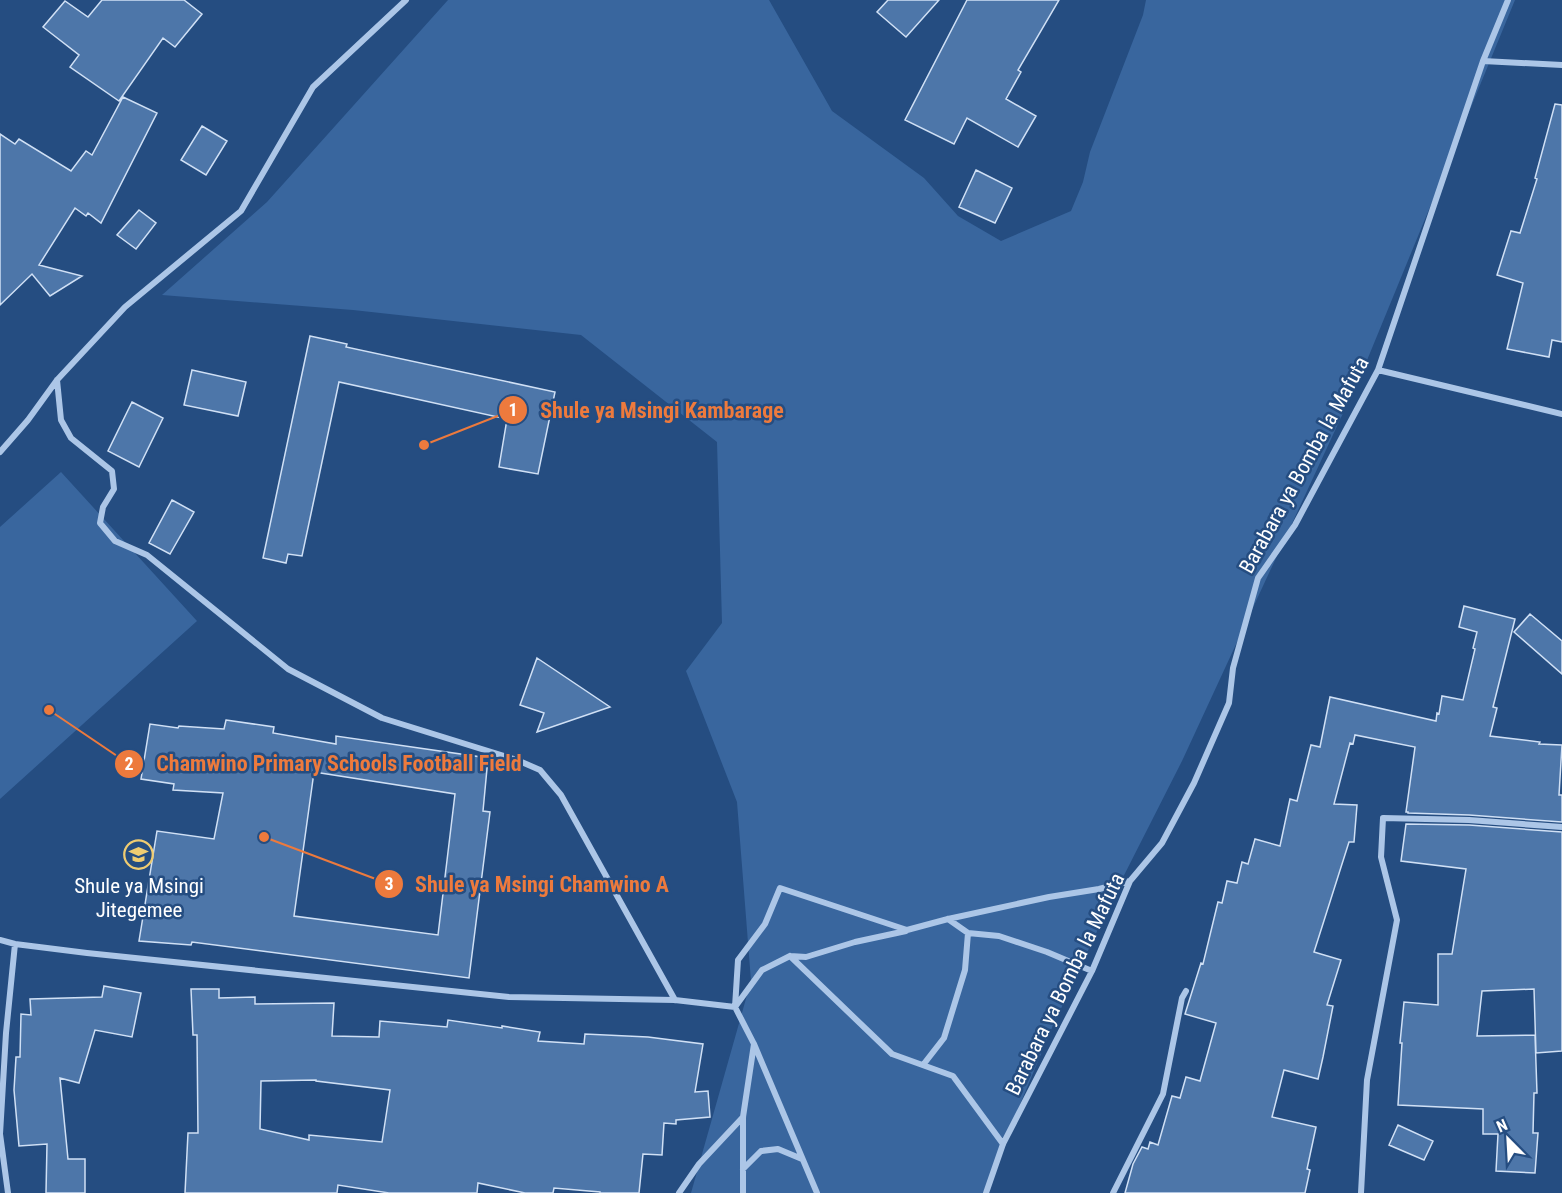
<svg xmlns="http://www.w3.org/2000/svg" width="1562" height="1193" viewBox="0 0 1562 1193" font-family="'Roboto Condensed',sans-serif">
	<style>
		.green { fill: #39669e }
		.building { fill: #4d76a9; stroke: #d0e0f5; stroke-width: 1.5; fill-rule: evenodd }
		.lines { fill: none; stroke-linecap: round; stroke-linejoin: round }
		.minor { stroke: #acc6e7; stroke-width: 6 }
		.labels { text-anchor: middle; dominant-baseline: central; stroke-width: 5; stroke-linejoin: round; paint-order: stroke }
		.street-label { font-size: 21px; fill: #fff; stroke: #254d81 }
		.poi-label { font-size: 21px; fill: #fff; stroke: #254d81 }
		.leader { fill: none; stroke: #ed7a3d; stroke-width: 2 }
		.callout-dot { fill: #ed7a3d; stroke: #254d81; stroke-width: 2 }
		.mark-label { font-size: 18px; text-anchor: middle; font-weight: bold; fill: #fff }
		.callout-label { font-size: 22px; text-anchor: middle; font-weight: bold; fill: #ed7a3d; stroke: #254d81; stroke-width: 5; stroke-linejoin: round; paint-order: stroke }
	</style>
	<rect width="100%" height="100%" fill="#254d81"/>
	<path class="green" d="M 448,0 L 769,0 L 832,111 L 924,178 L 958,216 L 1001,241 L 1071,211 L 1083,182 L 1090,152 L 1143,15 L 1146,0 L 1515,0 L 1363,370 L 1182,761 L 1113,897 L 1051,1030 L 983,1193 L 691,1193 L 751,981 L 737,802 L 686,671 L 722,623 L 717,442 L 581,335 L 353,310 L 162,295 L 267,202 Z
		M 61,472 L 197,621 L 0,799 L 0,527 Z"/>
	<path class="building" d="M 102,0 L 184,0 L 202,14 L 175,47 L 163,38 L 119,101 L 70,67 L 79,55 L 43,27 L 65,1 L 88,17 Z
		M 888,0 L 939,0 L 906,37 L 877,12 Z
		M 967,0 L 1059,0 L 1018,70 L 1021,72 L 1006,99 L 1036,116 L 1018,147 L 967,118 L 954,144 L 905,120 Z
		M 123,97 L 157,113 L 101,223 L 88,213 L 86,216 L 75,208 L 39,265 L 82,276 L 50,296 L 32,274 L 0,305 L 0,134 L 15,144 L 19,139 L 71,171 L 86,151 L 92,155 Z
		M 1555,104 L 1562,105 L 1562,342 L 1552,340 L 1549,357 L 1507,349 L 1523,283 L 1497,275 L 1511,231 L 1520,233 L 1537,179 L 1535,178 Z
		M 202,126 L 227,141 L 206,175 L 181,160 Z
		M 976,170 L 1012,188 L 995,223 L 959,207 Z
		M 139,210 L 156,223 L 136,249 L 117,235 Z
		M 310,336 L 347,344 L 346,347 L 555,392 L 538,474 L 499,467 L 507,419 L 339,382 L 302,556 L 288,554 L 286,563 L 263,558 Z
		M 192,370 L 246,382 L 238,416 L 184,405 Z
		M 132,402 L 163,418 L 139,467 L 108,451 Z
		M 172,500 L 194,512 L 170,554 L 149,543 Z
		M 1464,606 L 1515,619 L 1493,707 L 1497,708 L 1490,736 L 1540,742 L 1539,744 L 1562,745 L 1559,795 L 1562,795 L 1562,822 L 1469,815 L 1408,813 L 1408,812 L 1406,812 L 1415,747 L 1355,735 L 1353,744 L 1350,743 L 1334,804 L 1357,805 L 1354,842 L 1349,842 L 1314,952 L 1341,960 L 1327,1005 L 1333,1006 L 1323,1057 L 1318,1079 L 1284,1070 L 1272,1117 L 1316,1127 L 1307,1169 L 1310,1170 L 1305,1193 L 1125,1193 L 1133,1164 L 1142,1147 L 1148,1149 L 1150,1142 L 1158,1145 L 1172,1096 L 1180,1098 L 1186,1077 L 1200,1081 L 1216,1023 L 1185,1014 L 1201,963 L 1203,964 L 1218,902 L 1222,903 L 1227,881 L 1237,883 L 1242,862 L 1248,864 L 1255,839 L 1280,846 L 1290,799 L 1297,801 L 1311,745 L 1320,747 L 1330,697 L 1436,721 L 1437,713 L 1439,714 L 1442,696 L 1463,700 L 1475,649 L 1473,648 L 1477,632 L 1459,627 Z
		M 1530,614 L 1562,641 L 1562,674 L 1514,632 Z
		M 537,658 L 610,707 L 537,732 L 544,713 L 520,705 Z
		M 226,720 L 274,727 L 273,733 L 336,744 L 336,736 L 488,758 L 483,811 L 490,812 L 469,978 L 192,942 L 191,945 L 139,941 L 157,831 L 214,839 L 223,793 L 173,790 L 174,784 L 141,779 L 150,724 L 178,728 L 179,726 L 224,729 ZM 314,772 L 455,794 L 438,935 L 294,916 Z
		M 1406,824 L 1469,825 L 1562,832 L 1562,1051 L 1536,1053 L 1534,989 L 1482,991 L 1477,1036 L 1535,1035 L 1537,1093 L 1534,1093 L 1533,1133 L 1538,1133 L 1535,1173 L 1496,1171 L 1498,1134 L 1483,1134 L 1483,1109 L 1398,1105 L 1402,1043 L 1400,1043 L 1404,1002 L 1438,1005 L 1438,954 L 1452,954 L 1466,869 L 1401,861 Z
		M 104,986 L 141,993 L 132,1037 L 95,1030 L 79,1083 L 60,1078 L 68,1159 L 85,1159 L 85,1193 L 46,1193 L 47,1144 L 19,1146 L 14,1090 L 16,1057 L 20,1057 L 21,1014 L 31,1015 L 30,999 L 102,997 Z
		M 191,989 L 219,989 L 219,998 L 255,997 L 255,1004 L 334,1003 L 332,1036 L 379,1037 L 380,1021 L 447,1027 L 448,1020 L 502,1028 L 502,1026 L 540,1032 L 538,1041 L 584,1044 L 585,1034 L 648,1037 L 703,1044 L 695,1092 L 708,1091 L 710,1117 L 676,1120 L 676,1124 L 664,1123 L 662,1155 L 643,1154 L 639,1193 L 600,1193 L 600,1192 L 554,1188 L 553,1193 L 525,1193 L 478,1183 L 477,1193 L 389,1193 L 338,1185 L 337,1193 L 185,1193 L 188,1133 L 198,1133 L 197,1035 L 193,1035 ZM 316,1080 L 316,1081 L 390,1090 L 382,1142 L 309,1135 L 309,1140 L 260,1129 L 261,1081 Z
		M 1398,1125 L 1433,1141 L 1424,1160 L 1389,1145 Z"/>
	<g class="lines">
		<path class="minor" d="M 1483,61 L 1562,65
			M 1378,370 L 1562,414
			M 57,380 L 61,420 L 71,438 L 112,471 L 114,489 L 103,507 L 100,523 L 115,541 L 147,555 L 288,669 L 382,718 L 517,760 L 540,770 L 561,795 L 675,1000
			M 0,452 L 28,420 L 57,380 L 125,307 L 241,211 L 313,87 L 406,0
			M 948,919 L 968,933 L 999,936 L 1047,952 L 1092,971
			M 0,940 L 15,944 L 87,953 L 509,997 L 675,1000 L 735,1007
			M 790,956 L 892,1054 L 953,1076 L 1003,1144
			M 735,1007 L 762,970 L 790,956 L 806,957 L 855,942 L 906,931
			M 923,1065 L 944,1038 L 965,970 L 968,933
			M 743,1169 L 761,1151 L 778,1149 L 802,1159
			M 8,1193 L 0,1134 L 6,1033 L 15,944
			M 679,1193 L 699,1164 L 743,1117
			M 743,1193 L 743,1117 L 754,1044
			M 817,1193 L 754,1044 L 735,1007 L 738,960 L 765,924 L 780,888 L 907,930 L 948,919 L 1049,897 L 1099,889 L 1130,881
			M 986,1193 L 1003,1144 L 1092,971 L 1130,881 L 1162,843 L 1194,783 L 1229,703 L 1233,668 L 1258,578 L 1295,525 L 1378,370 L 1483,61 L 1508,0
			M 1113,1193 L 1163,1094 L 1182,998 L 1186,991
			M 1361,1193 L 1367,1080 L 1397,920 L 1381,857 L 1383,818 L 1469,820 L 1562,827"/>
	</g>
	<defs>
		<symbol id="school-ring" viewBox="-11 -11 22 22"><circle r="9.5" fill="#254d81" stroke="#f0cc71" stroke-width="1.5"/><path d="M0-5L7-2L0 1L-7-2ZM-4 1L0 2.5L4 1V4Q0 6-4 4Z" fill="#f0cc71"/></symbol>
	</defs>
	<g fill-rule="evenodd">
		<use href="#school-ring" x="122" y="838" width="33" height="33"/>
	</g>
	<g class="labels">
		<g class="street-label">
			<text transform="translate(1304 465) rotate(-61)">Barabara ya Bomba la Mafuta</text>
			<text transform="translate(1065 984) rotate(-64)">Barabara ya Bomba la Mafuta</text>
		</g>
		<g class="poi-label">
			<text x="139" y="886">Shule ya Msingi<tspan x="139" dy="24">Jitegemee</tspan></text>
		</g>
	</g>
	<path class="leader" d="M424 445L513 410M49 710L129 764M264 837L389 884"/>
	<g class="callout-dot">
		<circle cx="424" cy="445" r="6"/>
		<circle cx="49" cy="710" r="6"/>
		<circle cx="264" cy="837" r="6"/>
		<circle cx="513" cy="410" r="15"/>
		<circle cx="129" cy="764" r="15"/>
		<circle cx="389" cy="884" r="15"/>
	</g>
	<g class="mark-label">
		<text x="513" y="416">1</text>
		<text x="129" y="770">2</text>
		<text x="389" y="890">3</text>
	</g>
	<g class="callout-label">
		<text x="662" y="418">Shule ya Msingi Kambarage</text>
		<text x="339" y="771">Chamwino Primary Schools Football Field</text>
		<text x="542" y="892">Shule ya Msingi Chamwino A</text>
	</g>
	<g transform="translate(1508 1139) rotate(336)" stroke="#254d81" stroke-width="4.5" paint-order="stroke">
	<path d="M0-4.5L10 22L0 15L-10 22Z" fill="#ffffff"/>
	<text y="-9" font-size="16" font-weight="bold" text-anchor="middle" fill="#ffffff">N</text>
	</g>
</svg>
